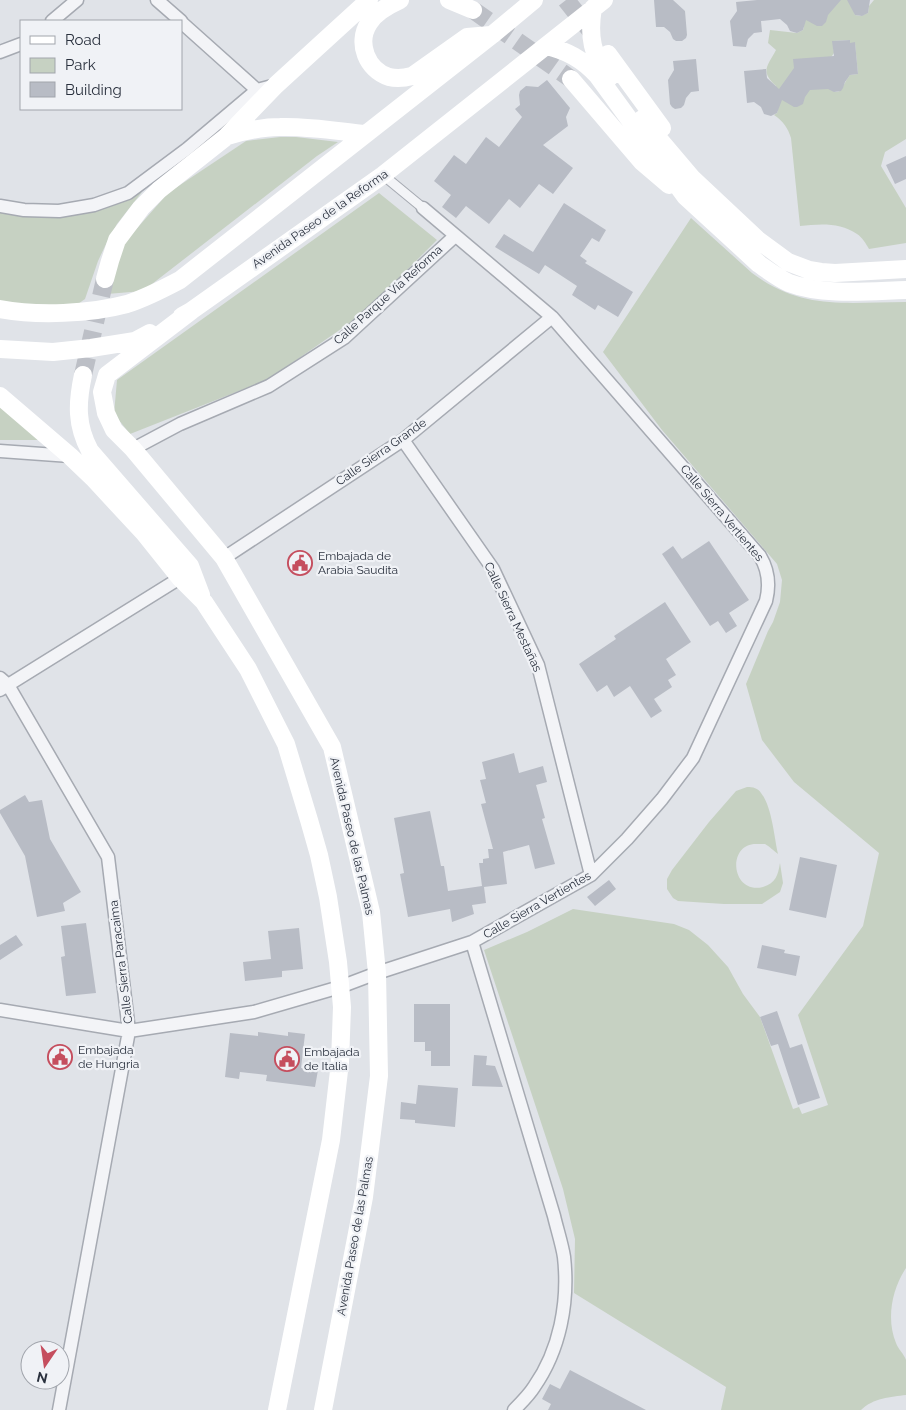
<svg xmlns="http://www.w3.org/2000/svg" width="906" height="1410" viewBox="0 0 906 1410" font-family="Raleway,sans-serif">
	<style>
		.green { fill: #c6d1c2; fill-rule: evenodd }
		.building { fill: #b8bcc5 }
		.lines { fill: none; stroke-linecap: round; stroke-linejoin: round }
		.secondary-tunnel { stroke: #bcbfc6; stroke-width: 18; stroke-dasharray: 18 9; stroke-linecap: butt }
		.pedestrian-casing { stroke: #a6aab2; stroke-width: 11 }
		.minor-casing { stroke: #a6aab2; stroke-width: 15 }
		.pedestrian { stroke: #f3f4f7; stroke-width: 9 }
		.minor { stroke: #f3f4f7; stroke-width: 12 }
		.secondary { stroke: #fff; stroke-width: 18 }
		.labels { text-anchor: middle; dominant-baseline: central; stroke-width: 4.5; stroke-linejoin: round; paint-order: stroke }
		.street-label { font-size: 12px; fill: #2a313e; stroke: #f0f2f6 }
		.poi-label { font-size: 12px; fill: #2a313e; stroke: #f0f2f6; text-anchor: start }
	</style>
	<rect width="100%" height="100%" fill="#e0e3e8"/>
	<path class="green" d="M 798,0 L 851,0 L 855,15 L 861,16 L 868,13 L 869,6 L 874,0 L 906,0 L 906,139 L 885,152 L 881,166 L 906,208 L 906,243 L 869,249 C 866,244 862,237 857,234 C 840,222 819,224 800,226 L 791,138 C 788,128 783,121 774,115 L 777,113 L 778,110 L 776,86 C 760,71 767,67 776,50 L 768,43 L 770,30 L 797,33 L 803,30 L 804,27 ZM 850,40 L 850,43 L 855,43 L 858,74 L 850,75 C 849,77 847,78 846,81 C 842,87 843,92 834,92 L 827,63 L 834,53 L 833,41 Z
		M 280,137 L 296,137 L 338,142 L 317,156 L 143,291 L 107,294 L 125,242 L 168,193 L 246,141 Z
		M 142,192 L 117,224 L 107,242 L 98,261 L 85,299 L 75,306 L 0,303 L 0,211 L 113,204 Z
		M 379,193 L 437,240 L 364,313 L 269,379 L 130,434 L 114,414 L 117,380 Z
		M 691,218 L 752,273 C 802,311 847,302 906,302 L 906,1268 C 892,1289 886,1319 896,1343 C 898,1349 904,1354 906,1360 C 906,1365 906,1388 906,1395 C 891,1397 873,1398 861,1410 L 721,1410 L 726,1387 L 574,1293 L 575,1239 L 563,1189 L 484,950 L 527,932 L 573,909 L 674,924 L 689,930 L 708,945 L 728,967 L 743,994 L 760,1017 L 793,1109 L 799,1107 L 802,1114 L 828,1105 L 798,1015 L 863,926 L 879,853 L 794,782 L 762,740 L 746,684 L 768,631 L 773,622 L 780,602 L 782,580 L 777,564 L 662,430 L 603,352 Z
		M 0,405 L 42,440 L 0,440 Z
		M 747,787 C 753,787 758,788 761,793 C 772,807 774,836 778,854 C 774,851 769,846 765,844 C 764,844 758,844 757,844 C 726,843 731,895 763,887 C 776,883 778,875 780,863 L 783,883 L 780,892 L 762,904 L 724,904 L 678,901 L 673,898 L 667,889 L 667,879 L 672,870 L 709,822 L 736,791 Z"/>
	<path class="building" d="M 654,0 L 673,0 L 685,11 L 687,35 L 686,38 L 682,41 L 676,41 L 673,39 L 670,32 L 664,27 L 656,27 Z
		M 757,0 L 841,0 L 828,15 L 826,22 L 822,26 L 817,26 L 806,20 L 803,30 L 797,33 L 790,31 L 787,25 L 780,19 L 761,21 L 762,32 L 754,33 L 748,39 L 746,47 L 733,46 L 730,21 L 737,11 L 736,2 Z
		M 847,0 L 870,0 L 868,13 L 862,16 L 855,15 Z
		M 850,40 L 850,43 L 855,42 L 858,74 L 850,75 L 845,82 L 843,88 L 841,91 L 834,92 L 828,89 L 810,90 L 805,97 L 803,104 L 797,107 L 794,107 L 782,100 L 777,113 L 771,116 L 764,114 L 761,107 L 754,102 L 747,103 L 744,71 L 766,69 L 767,78 L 779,89 L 794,68 L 793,59 L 834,56 L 832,41 Z
		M 696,59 L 699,91 L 691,92 L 686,98 L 684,105 L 681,108 L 675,109 L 672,107 L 670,104 L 668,80 L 674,70 L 673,61 Z
		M 547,80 L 570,108 L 566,117 L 568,126 L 543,145 L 573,168 L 553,194 L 539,184 L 520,208 L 509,199 L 489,224 L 466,206 L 456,218 L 442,207 L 451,195 L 434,181 L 454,155 L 466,164 L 486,137 L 499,147 L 522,117 L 515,109 L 520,105 L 519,95 L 520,91 L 526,86 L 538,87 Z
		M 906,156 L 906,179 L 895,184 L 886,165 Z
		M 564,203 L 606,230 L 599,242 L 592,238 L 580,256 L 587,261 L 585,263 L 633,292 L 618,317 L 598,305 L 595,310 L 572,295 L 577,286 L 545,265 L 539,274 L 495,247 L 504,234 L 533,252 Z
		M 709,541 L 749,600 L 729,613 L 737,626 L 726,633 L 718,621 L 710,626 L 662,554 L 673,546 L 682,559 Z
		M 665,602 L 691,642 L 666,659 L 676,675 L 668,680 L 672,687 L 654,699 L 662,711 L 651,718 L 630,686 L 614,697 L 607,685 L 597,692 L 579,664 L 616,639 L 614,636 Z
		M 514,753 L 519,773 L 543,766 L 547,782 L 536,785 L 545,818 L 542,819 L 555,864 L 535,869 L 529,845 L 503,852 L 507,884 L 484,887 L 486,903 L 472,905 L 474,914 L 452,922 L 450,909 L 408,917 L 400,874 L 404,873 L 394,818 L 430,811 L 441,866 L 444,866 L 448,891 L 482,886 L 479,863 L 483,863 L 483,859 L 489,858 L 488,849 L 493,849 L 481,804 L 486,803 L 480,780 L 486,779 L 482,762 Z
		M 25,795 L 29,802 L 42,800 L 50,839 L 81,892 L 63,903 L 65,911 L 37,917 L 25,856 L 0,813 L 0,810 Z
		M 800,857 L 837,865 L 826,918 L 789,910 Z
		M 609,880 L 616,889 L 595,906 L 587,897 Z
		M 86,923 L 96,993 L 66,996 L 61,957 L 65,956 L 61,926 Z
		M 299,928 L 303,969 L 282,971 L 282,977 L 245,981 L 243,962 L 271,959 L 268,931 Z
		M 16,935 L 23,945 L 0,960 L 0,945 Z
		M 762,945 L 785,950 L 784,953 L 800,956 L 796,976 L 757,968 Z
		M 414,1004 L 450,1004 L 450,1066 L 431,1066 L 431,1051 L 425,1051 L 425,1042 L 414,1042 Z
		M 777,1011 L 790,1048 L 802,1044 L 820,1098 L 798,1105 L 778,1044 L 771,1046 L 760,1017 Z
		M 258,1032 L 288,1036 L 288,1032 L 305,1034 L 301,1068 L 318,1070 L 315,1087 L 266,1081 L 267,1075 L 240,1072 L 239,1079 L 225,1077 L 230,1033 L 258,1036 Z
		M 474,1055 L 487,1056 L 486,1065 L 495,1066 L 503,1087 L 472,1086 Z
		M 418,1085 L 458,1088 L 455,1127 L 415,1123 L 415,1120 L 400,1119 L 401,1102 L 416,1104 Z
		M 570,1370 L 646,1410 L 548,1410 L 551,1404 L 542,1399 L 550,1384 L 560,1389 Z"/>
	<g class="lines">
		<path class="secondary-tunnel" d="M 566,0 L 590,30
			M 473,10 L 571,79
			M 83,375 L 105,279"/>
		<defs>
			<path id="pedestrian" d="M 383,175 L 423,208"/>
			<path id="minor" d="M 157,0 L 181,21
				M 52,21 L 77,0
				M 181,22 L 257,90
				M 0,52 L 21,44
				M 0,206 L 24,210 L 59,211 L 94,205 L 128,193 L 187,149 L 257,90 L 276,85
				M 403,440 L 493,569 L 538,665 L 591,875
				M 133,449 L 180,424 L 269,386 L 344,338 L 455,236
				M 0,451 L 70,456
				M 224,558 L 403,440 L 552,317
				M 0,678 L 8,685 L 108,857 L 129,1031 L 59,1410
				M 0,690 L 180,578
				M 472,942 L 554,1216 C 557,1229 562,1244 564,1257 C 569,1302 560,1350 534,1387 C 529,1395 521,1403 514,1410
				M 0,1010 L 129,1031 L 254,1012 L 340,987 L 377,973 L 472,942 L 591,875 L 627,839 L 662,799 L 693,758 L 766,601 C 770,585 769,571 760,556 L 552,317 L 423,208"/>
		</defs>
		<use href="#pedestrian" class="pedestrian-casing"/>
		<use href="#minor" class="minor-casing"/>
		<use href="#pedestrian" class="pedestrian"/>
		<use href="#minor" class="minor"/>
		<path class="secondary" d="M 400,0 C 389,5 375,13 369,23 C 356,43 367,70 389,77 C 397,79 405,78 412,76 L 467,37 L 491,35
			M 449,0 L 473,10
			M 593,8 C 590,25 590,44 598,60 C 601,66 606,71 610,77
			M 547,46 C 567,51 582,59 597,75 L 685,196 L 759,264 C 769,271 778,278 789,283 C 823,296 870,291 906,290
			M 608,54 L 662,128
			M 571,79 L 642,162 L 669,185
			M 642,119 L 692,178 L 758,240 L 788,262 L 809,270 L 821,272 L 835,273 L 906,269
			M 227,136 C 244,131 262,127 280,127 C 308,126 337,131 365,134
			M 105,279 L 110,261 L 117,240 L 141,208 L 159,190 L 226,137 L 276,85 L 369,0
			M 0,309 C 37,316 90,314 127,304 C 146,298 163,289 180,280 L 492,35 L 534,0
			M 191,311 L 107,375 L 102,392 L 106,413 L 114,430 L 133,449 L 224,558 L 332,747 L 371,912 L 377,973 L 379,1076 L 364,1197 L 323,1410
			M 182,316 L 191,311 L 383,175 L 604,0
			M 0,349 L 53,352 L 91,348 L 135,341 L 150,333
			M 83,375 C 77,403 76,425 90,451 L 190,566 L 201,595
			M 0,396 L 70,456 L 93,478 L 144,533 L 180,578 L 204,602 L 248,669 L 286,744 L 309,820 L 319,855 L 328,897 L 338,962 L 342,1007 L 340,1062 L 331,1140 L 277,1410"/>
	</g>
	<defs>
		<symbol id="civic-ring" viewBox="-11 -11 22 22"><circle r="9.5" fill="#f0f2f6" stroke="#c54e5e" stroke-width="1.5"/><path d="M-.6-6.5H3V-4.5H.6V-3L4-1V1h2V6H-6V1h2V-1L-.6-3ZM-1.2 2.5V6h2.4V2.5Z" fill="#c54e5e"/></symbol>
	</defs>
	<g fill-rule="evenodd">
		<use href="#civic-ring" x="286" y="549" width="28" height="28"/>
		<use href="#civic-ring" x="46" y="1043" width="28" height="28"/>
		<use href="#civic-ring" x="273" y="1045" width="28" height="28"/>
	</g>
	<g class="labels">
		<g class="street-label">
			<text transform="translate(320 219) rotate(-35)">Avenida Paseo de la Reforma</text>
			<text transform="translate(388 295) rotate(-42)">Calle Parque Vía Reforma</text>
			<text transform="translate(381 452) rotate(-35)">Calle Sierra Grande</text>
			<text transform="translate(722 513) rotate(50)">Calle Sierra Vertientes</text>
			<text transform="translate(513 617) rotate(65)">Calle Sierra Mestañas</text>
			<text transform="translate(352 836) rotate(77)">Avenida Paseo de las Palmas</text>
			<text transform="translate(537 905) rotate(-30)">Calle Sierra Vertientes</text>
			<text transform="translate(121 962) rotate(-97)">Calle Sierra Paracaima</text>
			<text transform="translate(355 1236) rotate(-80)">Avenida Paseo de las Palmas</text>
		</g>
		<g class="poi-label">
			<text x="318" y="556">Embajada de<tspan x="318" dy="14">Arabia Saudita</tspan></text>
			<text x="78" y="1050">Embajada<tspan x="78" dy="14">de Hungria</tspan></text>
			<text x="304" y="1052">Embajada<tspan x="304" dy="14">de Italia</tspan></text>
		</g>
	</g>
	<rect x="20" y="20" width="162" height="90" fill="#f0f2f6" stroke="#a1a5ac"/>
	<rect x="30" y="36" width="25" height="8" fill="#ffffff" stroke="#a1a5ac"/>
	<text x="65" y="45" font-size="15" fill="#2a313e">Road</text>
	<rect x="30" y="58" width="25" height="15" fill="#c6d1c2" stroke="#a1a5ac"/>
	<text x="65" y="70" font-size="15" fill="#2a313e">Park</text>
	<rect x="30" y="82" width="25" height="15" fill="#b8bcc5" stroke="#a1a5ac"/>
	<text x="65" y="95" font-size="15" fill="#2a313e">Building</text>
	<g transform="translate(45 1365) rotate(193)"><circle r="24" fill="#f0f2f6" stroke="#a1a5ac"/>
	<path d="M0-4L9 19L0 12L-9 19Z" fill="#c54e5e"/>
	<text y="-8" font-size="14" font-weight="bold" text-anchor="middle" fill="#2a313e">N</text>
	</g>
</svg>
